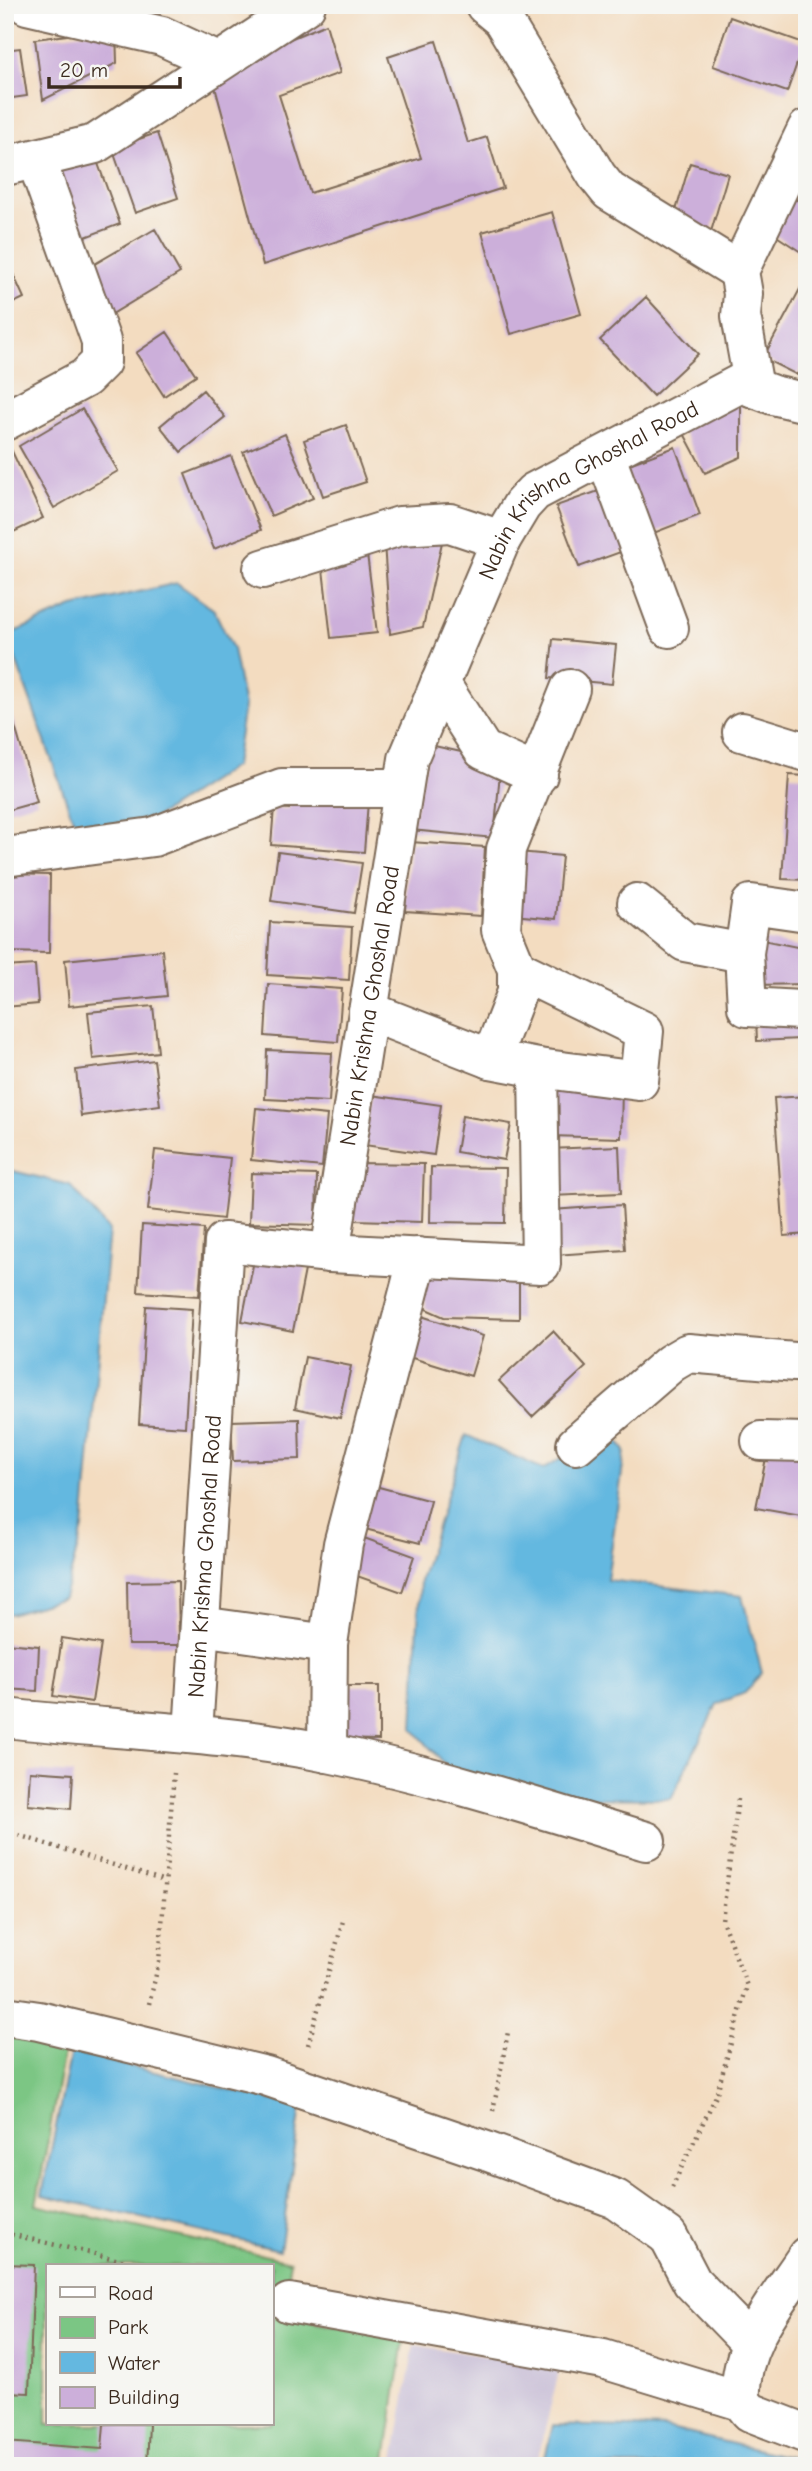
<svg xmlns="http://www.w3.org/2000/svg" width="812" height="2471" viewBox="0 0 812 2471" font-family="'Comic Neue',sans-serif">
	<style>
		.industrial { fill: #c9bfd7 }
		.green { fill: #7bc684; stroke: #5b7851; stroke-width: 2; fill-rule: evenodd }
		.water { fill: #64b8e0; stroke: #50717f; stroke-width: 2 }
		.building { fill: #ccafda }
		.lines { fill: none; stroke-linecap: round; stroke-linejoin: round }
		.minor-casing { stroke: #7b6857; stroke-width: 42 }
		.path { stroke: #7b6857; stroke-width: 4.5; stroke-dasharray: 2 5; stroke-linecap: butt }
		.minor { stroke: #fff; stroke-width: 38 }
		.labels { text-anchor: middle; dominant-baseline: central; stroke-width: 5; stroke-linejoin: round; paint-order: stroke }
		.street-label { font-size: 23px; fill: #3b2a1e; stroke: #f6f6f2 }
	</style>
	<rect width="100%" height="100%" fill="#f6f6f2"/>
	<filter id="ink" filterUnits="userSpaceOnUse"><feTurbulence type="fractalNoise" baseFrequency=".0143" numOctaves="2"/><feDisplacementMap in="SourceGraphic" scale="14" xChannelSelector="R" yChannelSelector="G"/><feConvolveMatrix kernelMatrix="1 2 1 2 8 2 1 2 1" color-interpolation-filters="sRGB"/></filter>
	<filter id="wash" filterUnits="userSpaceOnUse"><feTurbulence type="fractalNoise" baseFrequency=".00686" numOctaves="4" result="noise"/><feDisplacementMap in="SourceGraphic" scale="28" xChannelSelector="R" yChannelSelector="G"/><feGaussianBlur stdDeviation="1.57" result="paint"/><feColorMatrix in="noise" values="0 0 0 0 0 0 0 0 0 0 0 0 0 0 0 0 0 1.4 0 .05"/><feComposite in="paint" operator="in"/></filter>
	<g filter="url(#wash)">
		<rect width="100%" height="100%" fill="#f3dcc0"/>
		<path class="industrial" d="M 414,2345 L 560,2368 L 536,2466 L 393,2466 Z"/>
		<path class="green" d="M 5,2024 L 66,2041 L 36,2205 L 290,2261 L 281,2316 L 404,2340 L 385,2466 L 5,2466 ZM 47,2266 L 271,2266 L 271,2424 L 47,2424 Z"/>
		<path class="water" d="M 177,583 L 214,610 L 233,649 L 244,706 L 235,766 L 153,819 L 76,828 L 7,635 L 73,607 Z
			M 5,1169 L 70,1185 L 109,1230 L 83,1528 L 64,1598 L 10,1614 L 5,1613 Z
			M 609,1429 L 625,1451 L 607,1580 L 742,1596 L 762,1673 L 745,1693 L 717,1704 L 671,1799 L 571,1798 L 450,1770 L 413,1729 L 420,1581 L 466,1435 L 543,1469 Z
			M 71,2052 L 301,2107 L 280,2250 L 42,2195 Z
			M 553,2425 L 666,2428 L 797,2459 L 807,2466 L 543,2466 Z"/>
		<g id="blocks">
			<path class="building" d="M 730,17 L 804,43 L 787,92 L 713,66 Z
				M 326,24 L 340,73 L 279,95 L 310,193 L 421,158 L 388,57 L 436,41 L 468,143 L 487,137 L 503,188 L 263,265 L 211,72 Z
				M 116,29 L 117,63 L 43,100 L 35,39 Z
				M 20,48 L 27,96 L 5,99 L 5,50 Z
				M 157,133 L 178,198 L 135,213 L 112,148 Z
				M 92,147 L 120,224 L 72,242 L 43,166 Z
				M 807,152 L 807,192 L 789,180 Z
				M 690,163 L 728,174 L 710,235 L 672,224 Z
				M 791,196 L 807,207 L 807,256 L 769,231 Z
				M 552,212 L 581,314 L 511,334 L 482,232 Z
				M 155,229 L 180,273 L 112,314 L 86,269 Z
				M 5,256 L 24,298 L 5,307 Z
				M 807,276 L 807,356 L 797,375 L 763,358 Z
				M 646,297 L 698,354 L 653,396 L 600,340 Z
				M 167,332 L 196,375 L 164,396 L 136,353 Z
				M 203,390 L 225,417 L 181,452 L 160,426 Z
				M 741,396 L 741,457 L 705,473 L 680,426 Z
				M 82,409 L 118,471 L 54,508 L 19,446 Z
				M 346,425 L 366,482 L 323,496 L 304,440 Z
				M 285,434 L 313,498 L 271,516 L 243,452 Z
				M 10,447 L 43,518 L 5,536 L 5,449 Z
				M 675,447 L 700,515 L 646,536 L 621,467 Z
				M 231,456 L 261,530 L 214,549 L 185,474 Z
				M 607,488 L 629,549 L 579,567 L 556,506 Z
				M 443,538 L 423,627 L 390,634 L 384,542 Z
				M 366,546 L 377,633 L 331,638 L 321,552 Z
				M 553,639 L 616,645 L 612,684 L 549,678 Z
				M 5,692 L 37,802 L 5,811 Z
				M 430,745 L 501,761 L 494,838 L 411,830 Z
				M 789,775 L 807,776 L 807,880 L 782,879 Z
				M 289,796 L 368,802 L 364,852 L 271,845 L 274,808 L 289,809 Z
				M 410,842 L 485,847 L 481,916 L 405,911 Z
				M 278,852 L 362,863 L 354,913 L 271,901 Z
				M 518,852 L 562,856 L 556,919 L 512,915 Z
				M 5,874 L 50,875 L 49,953 L 5,952 Z
				M 270,922 L 352,927 L 349,980 L 267,975 Z
				M 753,938 L 807,949 L 807,984 L 753,985 Z
				M 162,950 L 167,996 L 69,1006 L 65,960 Z
				M 35,965 L 38,1004 L 5,1007 L 5,967 Z
				M 268,984 L 342,989 L 338,1042 L 265,1036 Z
				M 153,1006 L 158,1052 L 93,1059 L 88,1012 Z
				M 799,1015 L 800,1039 L 757,1041 L 756,1017 Z
				M 267,1050 L 332,1053 L 329,1102 L 265,1099 Z
				M 154,1060 L 160,1105 L 81,1116 L 76,1070 Z
				M 551,1082 L 622,1085 L 621,1138 L 550,1136 Z
				M 371,1095 L 441,1105 L 434,1155 L 364,1145 Z
				M 807,1096 L 807,1234 L 784,1236 L 774,1098 Z
				M 256,1108 L 327,1115 L 322,1167 L 251,1160 Z
				M 462,1116 L 511,1124 L 504,1160 L 456,1152 Z
				M 619,1146 L 621,1193 L 551,1196 L 549,1149 Z
				M 155,1150 L 230,1158 L 223,1219 L 148,1210 Z
				M 355,1163 L 424,1164 L 422,1222 L 354,1220 Z
				M 431,1167 L 506,1168 L 505,1223 L 430,1222 Z
				M 251,1173 L 317,1175 L 316,1225 L 249,1223 Z
				M 622,1205 L 625,1250 L 555,1255 L 552,1210 Z
				M 142,1225 L 204,1229 L 199,1296 L 138,1292 Z
				M 256,1250 L 307,1260 L 293,1331 L 242,1321 Z
				M 436,1264 L 519,1265 L 519,1319 L 444,1317 L 426,1309 L 421,1290 Z
				M 146,1306 L 192,1309 L 185,1427 L 139,1424 Z
				M 409,1312 L 483,1336 L 471,1376 L 396,1353 Z
				M 553,1331 L 586,1367 L 532,1417 L 499,1381 Z
				M 305,1357 L 351,1366 L 340,1418 L 295,1408 Z
				M 299,1419 L 300,1459 L 233,1461 L 231,1421 Z
				M 768,1448 L 807,1455 L 807,1517 L 756,1508 Z
				M 364,1483 L 431,1501 L 420,1543 L 353,1526 Z
				M 353,1534 L 414,1556 L 402,1592 L 340,1570 Z
				M 178,1581 L 179,1645 L 128,1645 L 127,1582 Z
				M 62,1638 L 101,1644 L 92,1702 L 53,1696 Z
				M 5,1643 L 39,1646 L 37,1691 L 5,1689 Z
				M 333,1686 L 379,1686 L 379,1740 L 332,1739 Z
				M 30,1771 L 73,1774 L 71,1809 L 28,1805 Z
				M 5,2264 L 34,2265 L 29,2393 L 5,2392 Z
				M 104,2424 L 149,2424 L 147,2466 L 5,2466 L 5,2442 L 102,2449 Z"/>
		</g>
	</g>
	<g filter="url(#ink)">
		<use href="#blocks" fill-opacity="0" stroke="#7b6857" stroke-width="2"/>
		<g class="lines">
			<defs>
				<g id="minor">
					<path d="M 27,5 L 162,36 L 218,62"/>
					<path d="M 485,5 L 502,19 L 597,176 L 609,191 L 739,271"/>
					<path d="M 5,166 L 95,144 L 306,5"/>
					<path d="M 754,388 L 741,316 L 743,294 L 739,271 L 807,129"/>
					<path d="M 5,421 L 85,378 L 101,362 L 101,341 L 36,159"/>
					<path d="M 606,457 L 669,628"/>
					<path d="M 263,569 L 400,526 L 450,523 L 501,540"/>
					<path d="M 440,683 L 483,750 L 538,775"/>
					<path d="M 742,732 L 807,752"/>
					<path d="M 5,857 L 153,837 L 282,788 L 403,788"/>
					<path d="M 637,903 L 685,942 L 744,953"/>
					<path d="M 517,969 L 644,1031 L 639,1081 L 538,1068"/>
					<path d="M 800,1010 L 747,1007 L 744,953 L 751,904 L 807,912"/>
					<path d="M 491,1059 L 517,992 L 517,969 L 501,930 L 506,849 L 570,689"/>
					<path d="M 330,1253 L 541,1264 L 538,1068 L 491,1059 L 368,1011"/>
					<path d="M 761,1441 L 807,1442"/>
					<path d="M 576,1445 L 671,1363 L 688,1353 L 807,1363"/>
					<path d="M 200,1626 L 328,1644 L 327,1753"/>
					<path d="M 328,1644 L 343,1544 L 418,1257"/>
					<path d="M 5,1718 C 113,1730 221,1732 328,1753 C 436,1775 541,1809 646,1841"/>
					<path id="s1" d="M 193,1733 L 224,1242 L 330,1253 L 408,759 L 501,540 L 522,505 L 534,492 L 741,383 L 773,395 L 807,403"/>
					<path d="M 5,2016 L 39,2021 L 266,2076 L 486,2151 L 616,2199 L 668,2236 L 692,2282 L 750,2342"/>
					<path d="M 289,2303 L 603,2359 L 741,2401 L 750,2412 L 807,2434"/>
					<path d="M 741,2401 C 737,2345 778,2300 807,2256"/>
				</g>
			</defs>
			<use href="#minor" class="minor-casing"/>
			<path class="path" d="M 5,1831 L 165,1881
				M 149,2004 L 159,1962 L 174,1773
				M 308,2045 L 343,1921
				M 493,2111 L 508,2032
				M 672,2187 L 716,2096 L 747,1986 L 722,1920 L 738,1799
				M 5,2233 L 145,2266"/>
			<use href="#minor" class="minor"/>
		</g>
	</g>
	<g class="labels">
		<g class="street-label">
			<text stroke="none"><textPath href="#s1" startOffset="1437">Nabin Krishna Ghoshal Road</textPath></text>
			<text stroke="none"><textPath href="#s1" startOffset="849">Nabin Krishna Ghoshal Road</textPath></text>
			<text stroke="none"><textPath href="#s1" startOffset="177">Nabin Krishna Ghoshal Road</textPath></text>
		</g>
	</g>
	<rect width="812" height="2471" fill="none" stroke="#f6f6f2" stroke-width="28"/>
	<rect x="46" y="2264" width="228" height="161" fill="#f6f6f2" stroke="#aba49d" stroke-width="2"/>
	<rect x="60" y="2287" width="35" height="10" fill="#ffffff" stroke="#aba49d" stroke-width="2"/>
	<text x="108" y="2300" font-size="21" fill="#3b2a1e">Road</text>
	<rect x="60" y="2317" width="35" height="21" fill="#7bc684" stroke="#aba49d" stroke-width="2"/>
	<text x="108" y="2334" font-size="21" fill="#3b2a1e">Park</text>
	<rect x="60" y="2352" width="35" height="21" fill="#64b8e0" stroke="#aba49d" stroke-width="2"/>
	<text x="108" y="2370" font-size="21" fill="#3b2a1e">Water</text>
	<rect x="60" y="2387" width="35" height="21" fill="#ccafda" stroke="#aba49d" stroke-width="2"/>
	<text x="108" y="2404" font-size="21" fill="#3b2a1e">Building</text>
	<path d="M49 77v10h131v-10" fill="none" stroke="#3b2a1e" stroke-width="3.5"/>
	<text x="60" y="77" font-size="21" fill="#3b2a1e" stroke="#f6f6f2" stroke-width="5" paint-order="stroke">20 m</text>
</svg>
